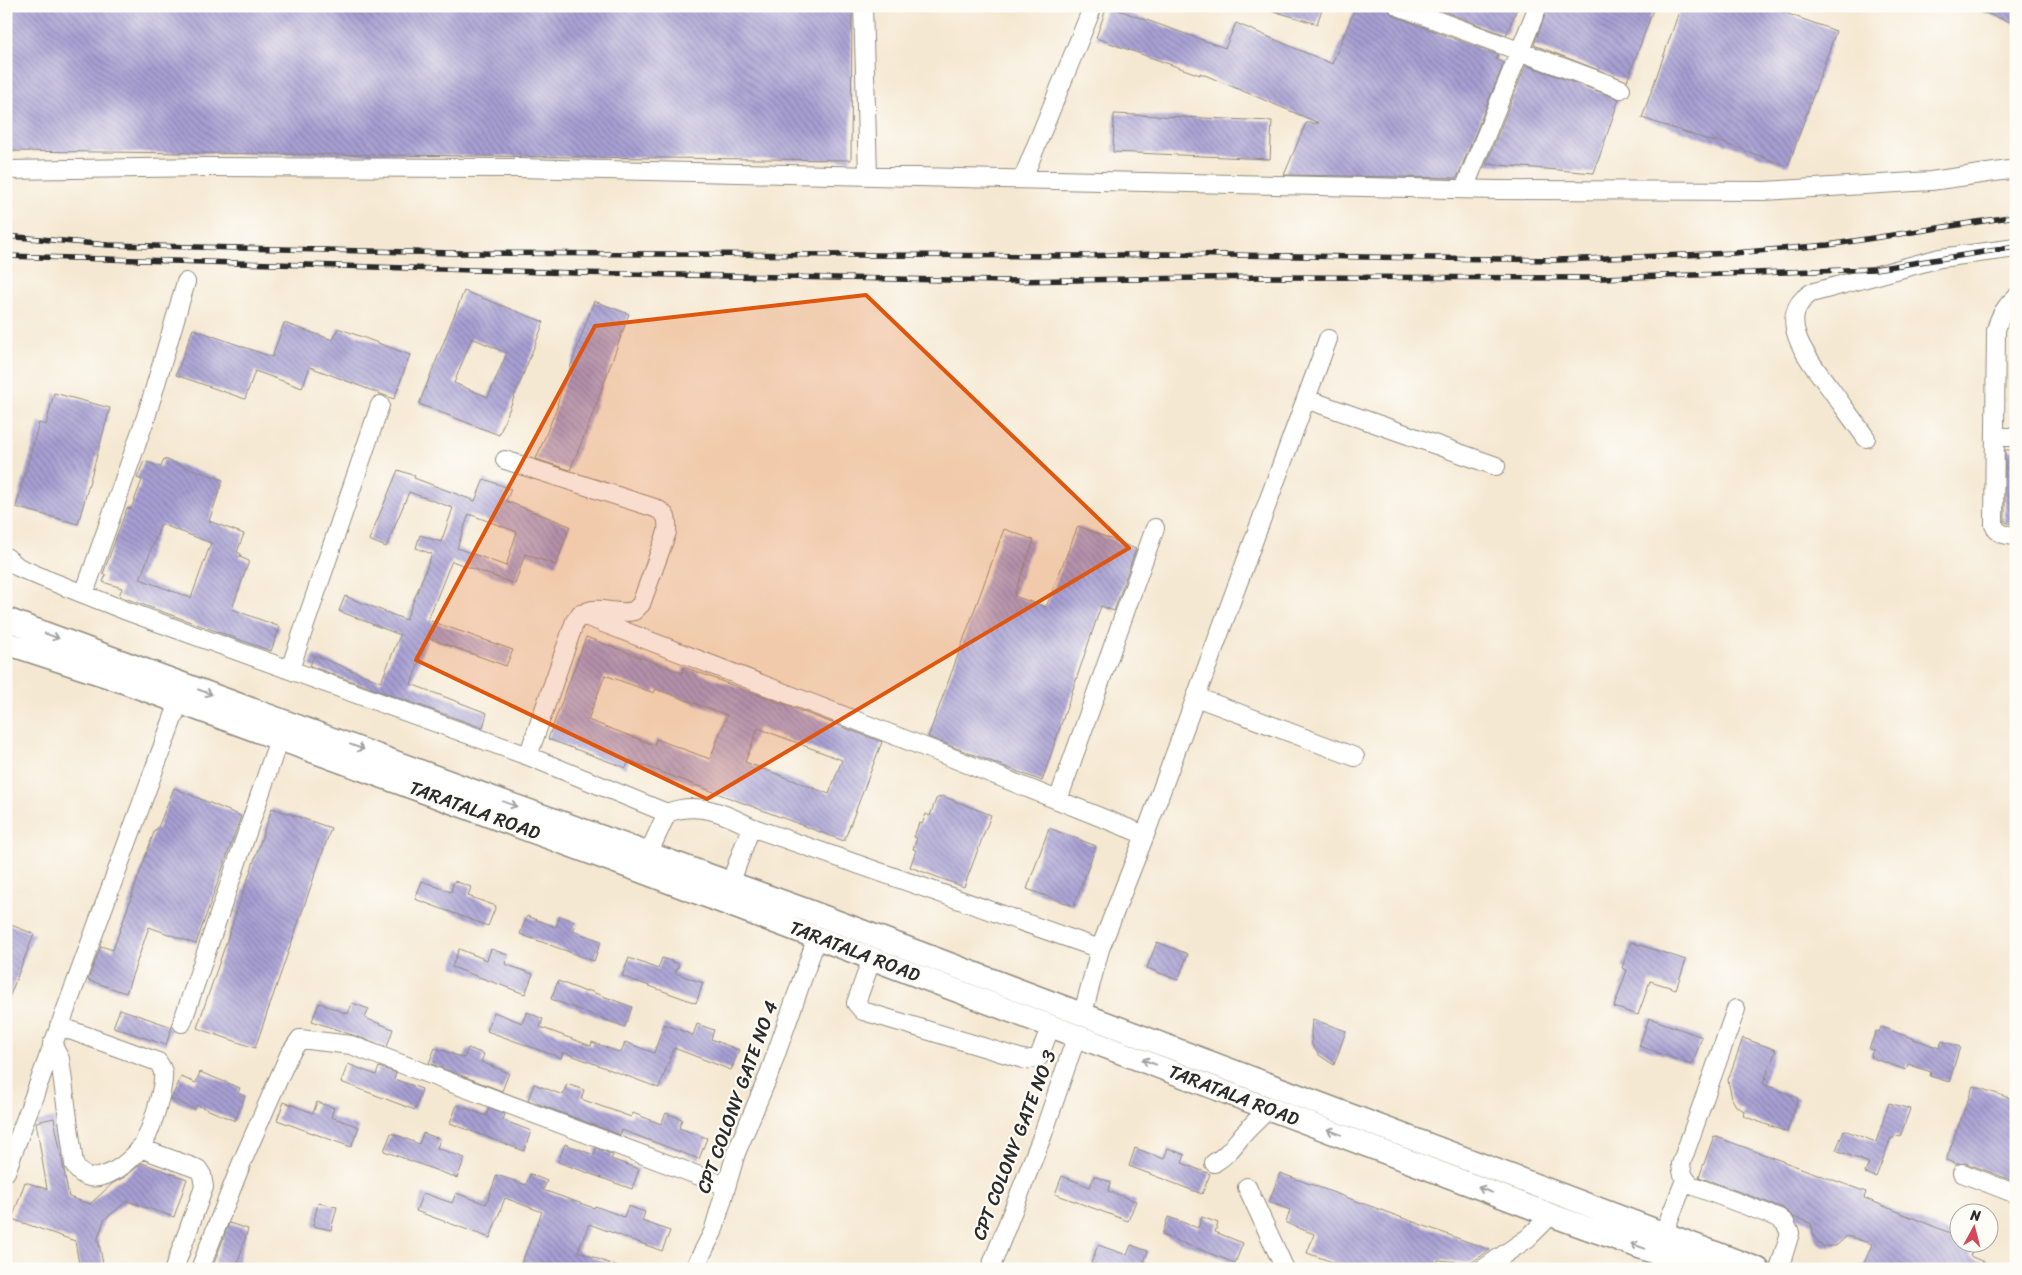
<svg xmlns="http://www.w3.org/2000/svg" width="2022" height="1275" viewBox="0 0 2022 1275" font-family="Sriracha,sans-serif">
	<style>
		.building { fill: url(#building-back-hatch); fill-rule: evenodd }
		.lines { fill: none; stroke-linecap: round; stroke-linejoin: round }
		.minor-casing { stroke: #908a7e; stroke-width: 20 }
		.major-casing { stroke: #908a7e; stroke-width: 25 }
		.minor { stroke: #fff; stroke-width: 18 }
		.major { stroke: #fff; stroke-width: 22 }
		.rail-casing { stroke: #2b2b2b; stroke-width: 5.5 }
		.rail { stroke: #fdfcf7; stroke-width: 4; stroke-dasharray: 11; stroke-linecap: butt }
		.oneway { stroke: #a0a0a0 }
		.marked { fill: #df570e; fill-opacity: 0.2; stroke: #df570e; stroke-width: 4; stroke-linejoin: round }
		.labels { text-anchor: middle; dominant-baseline: central; stroke-width: 4.5; stroke-linejoin: round; paint-order: stroke }
		.street-label { font-size: 19px; fill: #2b2b2b; stroke: #fdfcf7 }
	</style>
	<defs>
		<pattern id="building-back-hatch" width="6" height="6" patternUnits="userSpaceOnUse" patternTransform="scale(1.25)"><rect width="6" height="6" fill="#a79fd3"/><path d="M-1 5l2 2M0 0l6 6M5-1l2 2" fill="none" stroke="#8882ab"/></pattern>
	</defs>
	<rect width="100%" height="100%" fill="#fdfcf7"/>
	<filter id="ink" filterUnits="userSpaceOnUse"><feTurbulence type="fractalNoise" baseFrequency=".02" numOctaves="2"/><feDisplacementMap in="SourceGraphic" scale="10" xChannelSelector="R" yChannelSelector="G"/><feConvolveMatrix kernelMatrix="1 2 1 2 8 2 1 2 1" color-interpolation-filters="sRGB"/></filter>
	<filter id="wash" filterUnits="userSpaceOnUse"><feTurbulence type="fractalNoise" baseFrequency=".0096" numOctaves="4" result="noise"/><feDisplacementMap in="SourceGraphic" scale="20" xChannelSelector="R" yChannelSelector="G"/><feGaussianBlur stdDeviation="1.12" result="paint"/><feColorMatrix in="noise" values="0 0 0 0 0 0 0 0 0 0 0 0 0 0 0 0 0 1.4 0 .05"/><feComposite in="paint" operator="in"/></filter>
	<g filter="url(#wash)">
		<rect width="100%" height="100%" fill="#f5e8d2"/>
		<g id="blocks">
			<path class="building" d="M 6,6 L 852,6 L 851,160 L 6,151 Z
				M 1107,6 L 1225,48 L 1236,23 L 1332,64 L 1356,6 L 1388,6 L 1390,12 L 1394,16 L 1498,55 L 1496,59 L 1504,63 L 1457,178 L 1284,175 L 1306,123 L 1319,123 L 1200,73 L 1200,75 L 1096,38 Z
				M 1271,6 L 1323,6 L 1317,24 L 1270,10 Z
				M 1429,6 L 1518,6 L 1506,35 Z
				M 1548,6 L 1642,6 L 1653,10 L 1627,81 L 1534,45 Z
				M 1681,6 L 1766,6 L 1836,31 L 1788,166 L 1715,140 L 1714,142 L 1642,118 Z
				M 1971,6 L 2016,6 L 2016,24 L 1971,8 Z
				M 1526,65 L 1619,99 L 1594,173 L 1486,164 Z
				M 1114,114 L 1272,121 L 1270,159 L 1113,152 Z
				M 464,291 L 544,322 L 499,435 L 419,404 ZM 472,338 L 507,353 L 488,397 L 454,383 Z
				M 594,301 L 629,314 L 589,424 L 570,470 L 536,459 L 558,405 L 557,404 Z
				M 284,323 L 333,340 L 338,328 L 410,355 L 394,399 L 310,367 L 302,388 L 255,371 L 245,399 L 176,375 L 193,329 L 272,357 Z
				M 54,393 L 110,408 L 78,524 L 16,507 L 39,423 L 46,425 Z
				M 2005,450 L 2016,450 L 2016,525 L 2005,522 Z
				M 164,459 L 223,480 L 209,521 L 244,534 L 237,552 L 241,554 L 240,557 L 249,561 L 232,609 L 280,627 L 271,651 L 119,596 L 122,588 L 103,582 L 106,575 L 103,574 L 127,508 L 131,509 L 142,480 L 137,478 L 144,461 L 161,467 ZM 161,524 L 211,543 L 191,598 L 140,579 Z
				M 398,470 L 415,476 L 414,478 L 475,501 L 484,479 L 511,489 L 506,501 L 570,526 L 556,565 L 525,554 L 515,584 L 452,561 L 448,570 L 428,620 L 513,650 L 506,666 L 428,638 L 411,684 L 487,713 L 483,728 L 310,666 L 314,655 L 381,682 L 400,635 L 339,611 L 345,596 L 406,620 L 432,554 L 416,548 L 420,535 L 441,542 L 453,508 L 409,492 L 386,547 L 369,540 ZM 469,514 L 517,532 L 506,566 L 457,548 Z
				M 1078,526 L 1136,549 L 1114,611 L 1101,606 L 1042,781 L 928,737 L 1004,529 L 1034,540 L 1014,596 L 1046,607 Z
				M 586,637 L 682,673 L 684,667 L 882,742 L 844,841 L 629,760 L 626,768 L 548,739 ZM 605,675 L 654,693 L 656,689 L 727,715 L 710,759 L 656,739 L 654,745 L 588,720 ZM 758,728 L 842,760 L 829,794 L 745,762 Z
				M 174,788 L 241,816 L 196,944 L 149,927 L 126,993 L 88,980 L 101,946 L 113,950 L 155,829 L 157,830 Z
				M 942,796 L 991,815 L 964,887 L 910,867 L 916,850 L 913,849 L 917,838 L 914,837 L 919,823 L 922,824 L 926,814 L 930,816 L 936,799 Z
				M 272,808 L 331,828 L 255,1048 L 197,1028 Z
				M 1049,828 L 1096,846 L 1074,906 L 1027,889 Z
				M 422,881 L 451,892 L 454,881 L 471,887 L 468,896 L 496,906 L 488,926 L 415,899 Z
				M 527,916 L 556,927 L 560,916 L 577,922 L 573,931 L 601,941 L 594,961 L 520,934 Z
				M 6,923 L 34,934 L 7,1003 L 6,1003 Z
				M 1157,942 L 1188,954 L 1178,980 L 1147,968 Z
				M 1631,942 L 1686,960 L 1676,989 L 1650,981 L 1638,1015 L 1614,1007 L 1627,970 L 1622,968 Z
				M 459,949 L 487,960 L 491,949 L 508,955 L 505,964 L 533,974 L 525,994 L 452,967 Z
				M 629,958 L 658,969 L 662,958 L 679,964 L 675,973 L 703,983 L 696,1003 L 622,976 Z
				M 558,981 L 586,992 L 587,990 L 632,1007 L 625,1027 L 551,999 Z
				M 319,1003 L 348,1014 L 352,1003 L 369,1009 L 365,1018 L 393,1029 L 387,1047 L 312,1021 Z
				M 120,1009 L 172,1027 L 166,1045 L 113,1027 Z
				M 494,1012 L 522,1023 L 527,1012 L 543,1019 L 540,1027 L 591,1046 L 592,1042 L 621,1053 L 625,1042 L 654,1053 L 664,1024 L 693,1035 L 697,1024 L 714,1030 L 711,1039 L 739,1050 L 731,1070 L 674,1048 L 659,1088 L 563,1052 L 561,1058 L 487,1031 Z
				M 1649,1018 L 1702,1037 L 1692,1065 L 1639,1046 Z
				M 1312,1019 L 1346,1031 L 1334,1065 L 1319,1055 L 1312,1045 L 1311,1034 Z
				M 1881,1027 L 1939,1048 L 1942,1041 L 1960,1047 L 1949,1082 L 1930,1076 L 1931,1072 L 1908,1064 L 1906,1070 L 1870,1057 L 1873,1050 L 1869,1049 L 1876,1031 L 1879,1032 Z
				M 1743,1038 L 1776,1050 L 1763,1084 L 1798,1098 L 1787,1132 L 1743,1116 L 1744,1111 L 1736,1106 L 1732,1099 L 1728,1080 Z
				M 435,1048 L 464,1058 L 468,1048 L 484,1054 L 481,1062 L 509,1073 L 502,1091 L 429,1063 Z
				M 348,1064 L 376,1075 L 379,1067 L 396,1073 L 394,1079 L 422,1089 L 415,1110 L 341,1082 Z
				M 200,1072 L 240,1088 L 238,1093 L 245,1096 L 235,1121 L 197,1105 L 195,1109 L 171,1099 L 181,1077 L 196,1083 Z
				M 534,1084 L 563,1095 L 567,1084 L 584,1090 L 581,1099 L 631,1117 L 633,1113 L 661,1124 L 666,1113 L 682,1119 L 679,1128 L 707,1138 L 699,1159 L 622,1130 L 620,1135 L 528,1100 Z
				M 1973,1086 L 2016,1100 L 2016,1182 L 1966,1163 L 1956,1164 L 1946,1160 Z
				M 284,1102 L 313,1113 L 317,1102 L 334,1108 L 331,1117 L 359,1127 L 351,1147 L 277,1120 Z
				M 1889,1103 L 1910,1109 L 1900,1137 L 1894,1135 L 1893,1139 L 1891,1138 L 1876,1177 L 1865,1173 L 1869,1163 L 1836,1150 L 1844,1130 L 1876,1142 Z
				M 457,1105 L 486,1116 L 489,1108 L 505,1114 L 503,1120 L 531,1131 L 524,1151 L 450,1123 Z
				M 54,1118 L 69,1197 L 90,1204 L 113,1183 L 125,1177 L 142,1163 L 187,1179 L 174,1217 L 127,1201 L 104,1220 L 98,1238 L 104,1269 L 80,1269 L 75,1241 L 12,1219 L 25,1182 L 47,1189 L 36,1122 Z
				M 391,1133 L 419,1144 L 423,1133 L 440,1139 L 437,1148 L 465,1158 L 457,1178 L 384,1151 Z
				M 1714,1136 L 1866,1192 L 1864,1198 L 1960,1237 L 1960,1242 L 1976,1242 L 1970,1256 L 2000,1269 L 1862,1269 L 1872,1244 L 1847,1236 L 1836,1246 L 1823,1246 L 1817,1242 L 1814,1236 L 1811,1223 L 1793,1217 L 1783,1208 L 1699,1177 Z
				M 565,1144 L 594,1155 L 596,1148 L 613,1155 L 611,1159 L 639,1169 L 632,1189 L 558,1162 Z
				M 1135,1148 L 1164,1159 L 1168,1148 L 1185,1155 L 1182,1163 L 1210,1174 L 1202,1194 L 1129,1166 Z
				M 1280,1173 L 1490,1250 L 1471,1263 L 1438,1260 L 1435,1269 L 1409,1269 L 1398,1265 L 1397,1269 L 1337,1269 L 1338,1264 L 1307,1253 L 1314,1234 L 1286,1223 L 1290,1210 L 1269,1202 Z
				M 530,1174 L 547,1181 L 543,1190 L 594,1208 L 595,1206 L 624,1217 L 628,1206 L 645,1212 L 642,1221 L 670,1231 L 662,1251 L 589,1224 L 578,1251 L 623,1269 L 519,1269 L 542,1212 L 505,1198 L 490,1238 L 416,1211 L 423,1193 L 452,1203 L 456,1193 L 486,1204 L 497,1175 L 526,1185 Z
				M 1062,1176 L 1090,1187 L 1094,1176 L 1111,1182 L 1108,1191 L 1136,1201 L 1128,1221 L 1055,1194 Z
				M 318,1203 L 337,1207 L 331,1230 L 313,1226 Z
				M 1168,1217 L 1198,1228 L 1202,1217 L 1218,1223 L 1215,1232 L 1243,1243 L 1235,1263 L 1162,1235 Z
				M 229,1223 L 248,1229 L 236,1269 L 212,1269 Z
				M 1098,1245 L 1127,1255 L 1131,1245 L 1148,1251 L 1144,1262 L 1159,1269 L 1108,1269 L 1091,1263 Z"/>
		</g>
	</g>
	<g filter="url(#ink)">
		<use href="#blocks" fill-opacity="0" stroke="#908a7e" stroke-width="1"/>
		<g class="lines">
			<defs>
				<path id="minor" d="M 863,6 L 868,174
					M 1398,6 L 1621,89
					M 6,170 L 208,167 L 517,168 L 1497,190 L 1764,191 L 1931,181 L 2016,169
					M 1023,178 L 1093,6
					M 1464,189 L 1538,6
					M 2016,297 C 2006,306 1999,317 1996,330 L 1994,525 C 1998,535 2006,535 2016,536
					M 1306,399 L 1496,466
					M 1995,437 L 2016,437
					M 1866,438 C 1854,421 1842,405 1830,388 C 1811,363 1772,318 1811,293 L 1940,258 L 2016,248
					M 505,460 L 655,508 C 667,514 668,518 667,532 L 641,604 L 634,611 C 611,617 593,599 575,621 L 528,756
					M 6,557 L 18,567 L 43,578 L 124,610 L 528,756 L 667,813 C 698,801 724,813 751,827 L 1100,949
					M 84,594 L 147,414 L 186,282
					M 580,614 L 935,751 L 1145,835
					M 290,669 L 380,405
					M 1196,697 L 1355,757
					M 1058,800 L 1155,528
					M 643,865 L 667,813
					M 726,895 L 751,827
					M 872,958 L 856,1003 L 863,1011 L 1026,1060 L 1039,1057 L 1051,1025
					M 1736,1009 L 1681,1164 C 1682,1174 1684,1179 1691,1185 L 1779,1218 L 1785,1223 L 1790,1233 L 1779,1269
					M 1083,1013 L 1100,949 L 1145,835 L 1328,339
					M 182,1023 L 279,739
					M 52,1044 L 60,1059 L 74,1164 C 89,1195 129,1165 142,1146 C 150,1134 165,1087 163,1072 C 162,1068 160,1065 158,1062 L 59,1026
					M 140,1148 L 198,1169 L 202,1175 L 204,1187 L 174,1269
					M 1214,1163 C 1226,1156 1232,1148 1240,1138 C 1249,1127 1260,1118 1269,1108
					M 6,1172 L 179,702
					M 1962,1173 L 2016,1194
					M 1247,1187 L 1285,1269
					M 1664,1232 L 1685,1180
					M 200,1269 L 242,1162 L 289,1055 L 300,1039 L 351,1045 L 726,1186
					M 694,1269 L 713,1232 L 736,1153 L 768,1077 L 817,937
					M 990,1269 L 1043,1134 L 1077,1035
					M 1483,1269 L 1528,1238 L 1551,1215"/>
				<path id="major" d="M 6,619 L 482,794 L 806,910 L 1758,1269
					M 6,643 L 110,677 L 640,871 L 1551,1215 L 1700,1269"/>
			</defs>
			<use href="#minor" class="minor-casing"/>
			<use href="#major" class="major-casing"/>
			<use href="#minor" class="minor"/>
			<use href="#major" class="major"/>
			<defs>
				<path id="rail" d="M 6,236 L 108,245 L 455,253 L 1078,256 L 1164,254 L 1558,260 L 1734,253 L 1828,245 L 2016,216
					M 6,256 L 575,273 L 1003,281 L 1263,277 L 1601,278 L 1785,272 L 1875,269 L 2016,247"/>
			</defs>
			<use href="#rail" class="rail-casing"/>
			<use href="#rail" class="rail"/>
		</g>
		<defs><path id="oneway-shaft" d="M-6 0H5M1.5-3L5.5 0L1.5 3" fill="none" stroke-width="1.6" stroke-linecap="round" stroke-linejoin="round" transform="scale(1.25)"/></defs>
		<g class="oneway">
			<use href="#oneway-shaft" transform="translate(52 636) rotate(20)"/>
			<use href="#oneway-shaft" transform="translate(205 692) rotate(20)"/>
			<use href="#oneway-shaft" transform="translate(357 747) rotate(20)"/>
			<use href="#oneway-shaft" transform="translate(510 804) rotate(20)"/>
			<use href="#oneway-shaft" transform="translate(1149 1062) rotate(-159)"/>
			<use href="#oneway-shaft" transform="translate(1334 1132) rotate(-159)"/>
			<use href="#oneway-shaft" transform="translate(1485 1190) rotate(-159)"/>
			<use href="#oneway-shaft" transform="translate(1638 1246) rotate(-160)"/>
		</g>
	</g>
	<path class="marked" d="M 866,295 L 1129,548 L 707,799 L 416,660 L 595,326 Z"/>
	<g class="labels">
		<g class="street-label">
			<text transform="translate(475 810) rotate(20)">TARATALA ROAD</text>
			<text transform="translate(855 951) rotate(21)">TARATALA ROAD</text>
			<text transform="translate(1234 1095) rotate(21)">TARATALA ROAD</text>
			<text transform="translate(737 1097) rotate(-70)">CPT COLONY GATE NO 4</text>
			<text transform="translate(1014 1145) rotate(-69)">CPT COLONY GATE NO 3</text>
		</g>
	</g>
	<rect width="2022" height="1275" fill="none" stroke="#fdfcf7" stroke-width="25"/>
	<g transform="translate(1974 1228) rotate(7)"><circle r="24" fill="#fdfcf7" stroke="#a9a8a5"/>
	<path d="M0-4L9 19L0 12L-9 19Z" fill="#d1495b"/>
	<text y="-8" font-size="14" font-weight="bold" text-anchor="middle" fill="#2b2b2b">N</text>
	</g>
</svg>
